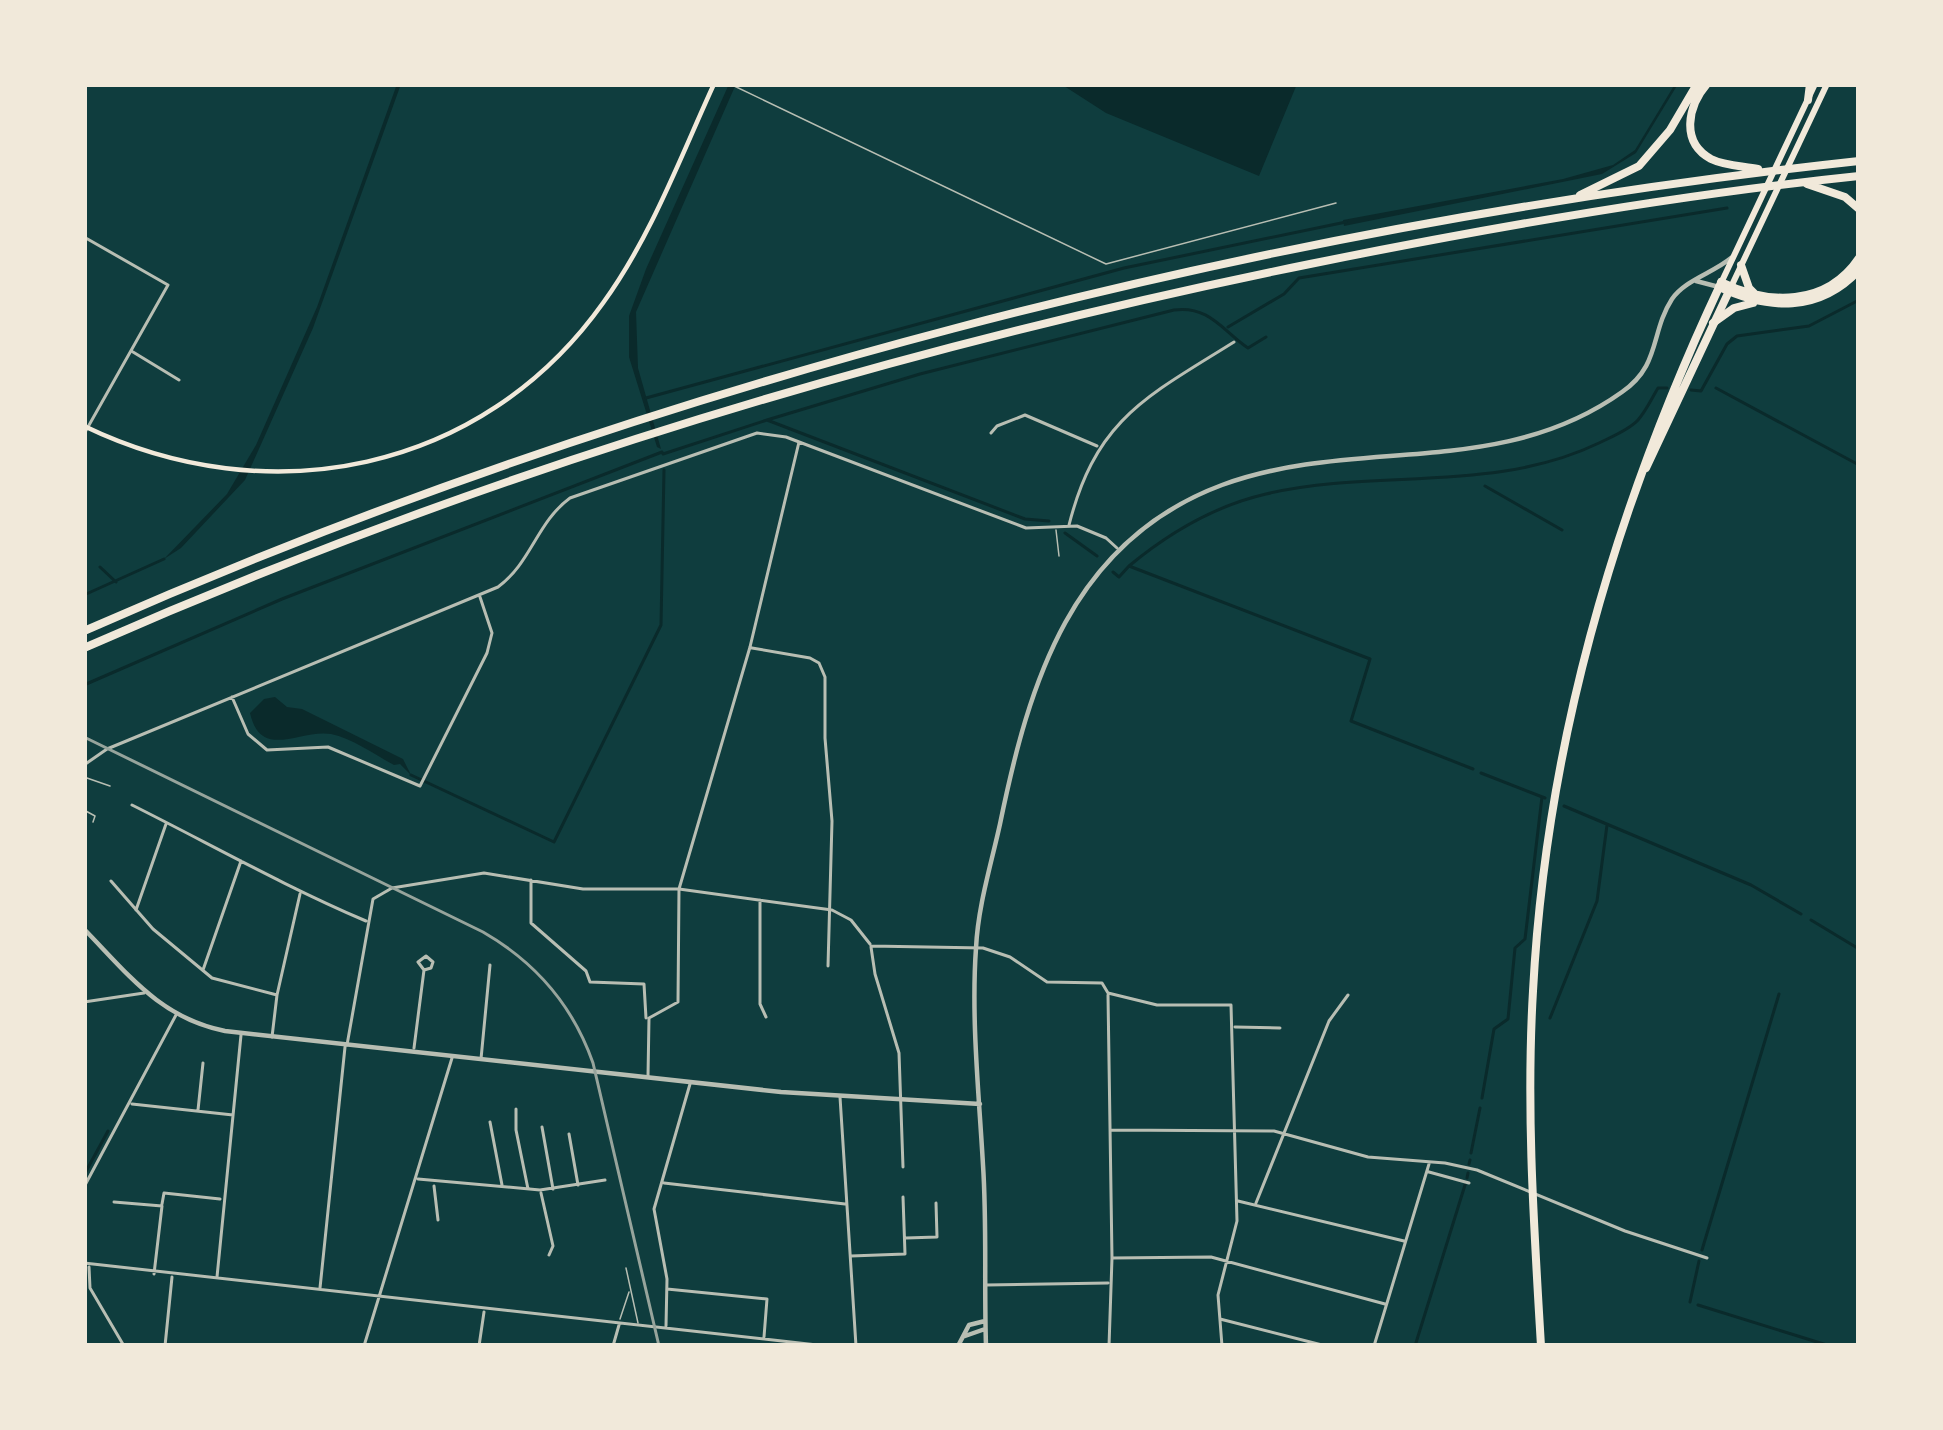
<svg xmlns="http://www.w3.org/2000/svg" width="1943" height="1430" viewBox="0 0 1943 1430" font-family="'PT Serif',serif">
	<style>
		.water { fill: #0a2a2b }
		.lines { fill: none; stroke-linecap: round; stroke-linejoin: round }
		.stream { stroke: #0a2a2b; stroke-width: 3 }
		.service { stroke: #b8beb3; stroke-width: 1.5 }
		.minor { stroke: #b8beb3; stroke-width: 3 }
		.tertiary { stroke: #b8beb3; stroke-width: 4.5 }
		.secondary { stroke: #f1e9da; stroke-width: 4.5 }
		.primary { stroke: #f1e9da; stroke-width: 6 }
		.trunk { stroke: #f1e9da; stroke-width: 8 }
		.motorway { stroke: #f1e9da; stroke-width: 8 }
		.rail { stroke: #97a49c; stroke-width: 3 }
	</style>
	<rect width="100%" height="100%" fill="#0f3d3e"/>
	<path class="water" d="M 397,84 L 401,84 L 313,328 L 245,480 L 181,548 L 164,559 L 227,494 L 256,445 L 317,307 Z
		M 729,84 L 736,84 L 636,312 L 638,368 L 661,449 L 657,447 L 629,357 L 629,316 L 646,269 Z
		M 1061,84 L 1297,84 L 1259,176 L 1106,113 Z
		M 1675,84 L 1678,84 L 1636,153 L 1602,174 L 1344,226 L 1343,220 L 1563,179 L 1613,165 L 1635,150 Z
		M 275,697 L 287,707 L 302,709 L 403,759 L 411,775 L 400,764 L 394,765 C 375,755 352,738 331,734 C 299,729 261,761 250,713 L 264,699 Z"/>
	<g class="lines">
		<path class="stream" d="M 1228,327 L 1284,294 L 1299,278 L 1727,208
			M 1716,388 L 1859,465
			M 1691,390 L 1701,391 L 1727,344 L 1737,336 L 1809,326 L 1859,300
			M 646,398 L 1124,268 L 1346,222
			M 767,420 L 920,374 L 1174,310 C 1209,305 1223,331 1248,348 L 1266,337
			M 663,454 L 767,420 L 1025,519 L 1049,521
			M 1485,486 L 1562,530
			M 1065,533 L 1097,556
			M 1129,566 C 1170,532 1214,506 1266,494 C 1377,468 1493,494 1599,443 C 1611,437 1629,430 1638,420 C 1646,411 1652,398 1658,388 L 1667,388
			M 100,567 L 116,582
			M 1113,572 L 1119,577 L 1129,566 L 1370,659 L 1351,721 L 1473,769
			M 84,595 L 164,559
			M 84,685 L 282,599 L 662,452
			M 1481,773 L 1545,798
			M 411,775 L 554,842 L 661,625 L 664,470
			M 1564,806 L 1751,885 L 1801,914
			M 1811,920 L 1859,949
			M 1550,1018 L 1597,901 L 1607,825
			M 1482,1098 L 1494,1029 L 1508,1019 L 1515,948 L 1525,939 L 1542,797
			M 1471,1153 L 1480,1108
			M 1469,1164 L 1470,1160
			M 84,1175 L 108,1131
			M 1467,1178 L 1468,1173
			M 1702,1250 L 1779,994
			M 1690,1302 L 1699,1261
			M 1698,1305 L 1830,1346
			M 1415,1346 L 1465,1185"/>
		<path class="service" d="M 730,84 L 1106,264 L 1336,203
			M 1056,530 L 1059,556
			M 84,777 L 110,786
			M 84,810 L 95,816 L 93,822
			M 84,841 L 85,846
			M 626,1268 L 638,1323
			M 620,1319 L 629,1292"/>
		<path class="minor" d="M 84,237 L 168,285 L 84,434
			M 133,352 L 179,380
			M 991,433 L 997,426 L 1025,415 L 1097,446
			M 1069,525 C 1096,419 1146,397 1234,342
			M 752,648 L 810,658 L 819,663 L 825,677 L 825,738 L 832,821 L 828,966
			M 232,697 L 248,734 L 267,750 L 328,747 L 420,786 L 487,653 L 492,633 L 480,597
			M 84,765 L 107,749 L 498,587 C 531,563 537,522 570,498 L 757,433 L 786,437 L 1026,528 L 1077,526 L 1106,538 L 1117,548
			M 132,805 C 210,844 286,887 366,921
			M 531,880 L 531,923 L 586,971 L 590,982 L 644,984 L 646,1018
			M 111,881 L 153,929 L 212,978 L 277,995
			M 760,900 L 760,1004 L 766,1017
			M 136,910 L 166,824
			M 871,946 L 983,948 L 1010,957 L 1047,982 L 1102,983 L 1108,993 L 1157,1005 L 1231,1005 L 1237,1221 L 1218,1295 L 1222,1346
			M 871,947 L 875,974 L 899,1053 L 903,1167
			M 203,970 L 241,861
			M 1108,995 L 1112,1258 L 1109,1346
			M 84,1002 L 144,993
			M 1235,1027 L 1280,1028
			M 272,1037 L 277,995 L 300,894
			M 347,1045 L 373,899 L 392,888 L 484,873 L 583,889 L 679,889 L 832,910 L 851,920 L 870,944
			M 414,1048 L 424,970 L 418,962 L 426,956 L 433,962 L 431,968 L 424,970
			M 481,1059 L 490,965
			M 648,1076 L 649,1018 L 678,1002 L 679,889 L 750,647 L 799,442
			M 840,1097 L 856,1346
			M 132,1104 L 233,1115
			M 516,1109 L 516,1130 L 528,1189
			M 198,1110 L 203,1063
			M 490,1122 L 502,1185
			M 542,1127 L 553,1189
			M 1110,1130 L 1274,1131 L 1368,1157 L 1445,1163 L 1477,1170 L 1625,1231 L 1707,1258
			M 569,1134 L 578,1185
			M 1429,1172 L 1469,1183
			M 418,1179 L 540,1190 L 605,1180
			M 664,1183 L 845,1204
			M 434,1186 L 438,1220
			M 84,1187 L 176,1015
			M 541,1193 L 553,1246 L 549,1255
			M 1238,1201 L 1404,1241
			M 114,1202 L 162,1206 L 154,1274
			M 1256,1203 L 1329,1021 L 1348,995
			M 162,1204 L 164,1193 L 220,1199
			M 906,1238 L 937,1237 L 936,1203
			M 851,1256 L 905,1254 L 903,1197
			M 1112,1258 L 1211,1257 L 1385,1304
			M 84,1263 L 826,1346
			M 89,1267 L 90,1288 L 124,1346
			M 217,1277 L 241,1035
			M 986,1285 L 1108,1283
			M 320,1288 L 345,1047
			M 667,1289 L 767,1299 L 764,1337
			M 1220,1319 L 1326,1346
			M 666,1326 L 667,1279 L 654,1209 L 690,1084
			M 165,1346 L 172,1277
			M 364,1346 L 452,1058
			M 479,1346 L 484,1312
			M 613,1346 L 619,1325
			M 1374,1346 L 1429,1164"/>
		<path class="tertiary" d="M 1696,281 L 1719,287
			M 84,929 C 128,974 160,1018 225,1031 L 781,1092 L 980,1104
			M 965,1336 L 985,1329
			M 958,1346 L 969,1325 L 985,1321
			M 986,1346 C 984,1286 987,1226 983,1165 C 979,1094 971,1019 976,948 C 978,906 991,865 1000,824 C 1029,683 1071,541 1222,485 C 1355,436 1499,480 1622,392 C 1661,365 1650,333 1672,299 C 1685,280 1713,273 1731,258"/>
		<path class="secondary" d="M 84,426 C 268,515 482,473 603,303 C 651,237 680,158 714,84"/>
		<path class="primary" d="M 1722,281 L 1815,84
			M 1731,287 L 1827,84"/>
		<path class="trunk" d="M 1646,468 L 1731,287
			M 1541,1346 C 1534,1228 1526,1109 1533,991 C 1546,745 1616,506 1721,283"/>
		<path class="motorway" d="M 1707,84 C 1688,106 1680,142 1711,159 C 1725,166 1743,166 1758,169
			M 1808,100 L 1810,84
			M 1807,184 L 1845,197 L 1859,209
			M 1580,195 L 1639,166 L 1670,130 L 1697,84
			M 1741,265 L 1749,288 L 1757,296
			M 1721,282 C 1768,305 1826,307 1859,258
			M 1719,287 C 1768,310 1819,313 1859,270
			M 1713,323 L 1734,308 L 1753,303
			M 84,631 C 638,386 1258,226 1859,161
			M 84,648 C 476,475 891,349 1310,264 C 1492,227 1674,195 1859,176"/>
		<path class="rail" d="M 84,737 L 483,932 C 535,962 573,1006 593,1063 L 659,1346"/>
	</g>
	<rect width="1943" height="1430" fill="none" stroke="#f1e9da" stroke-width="174"/>
</svg>
